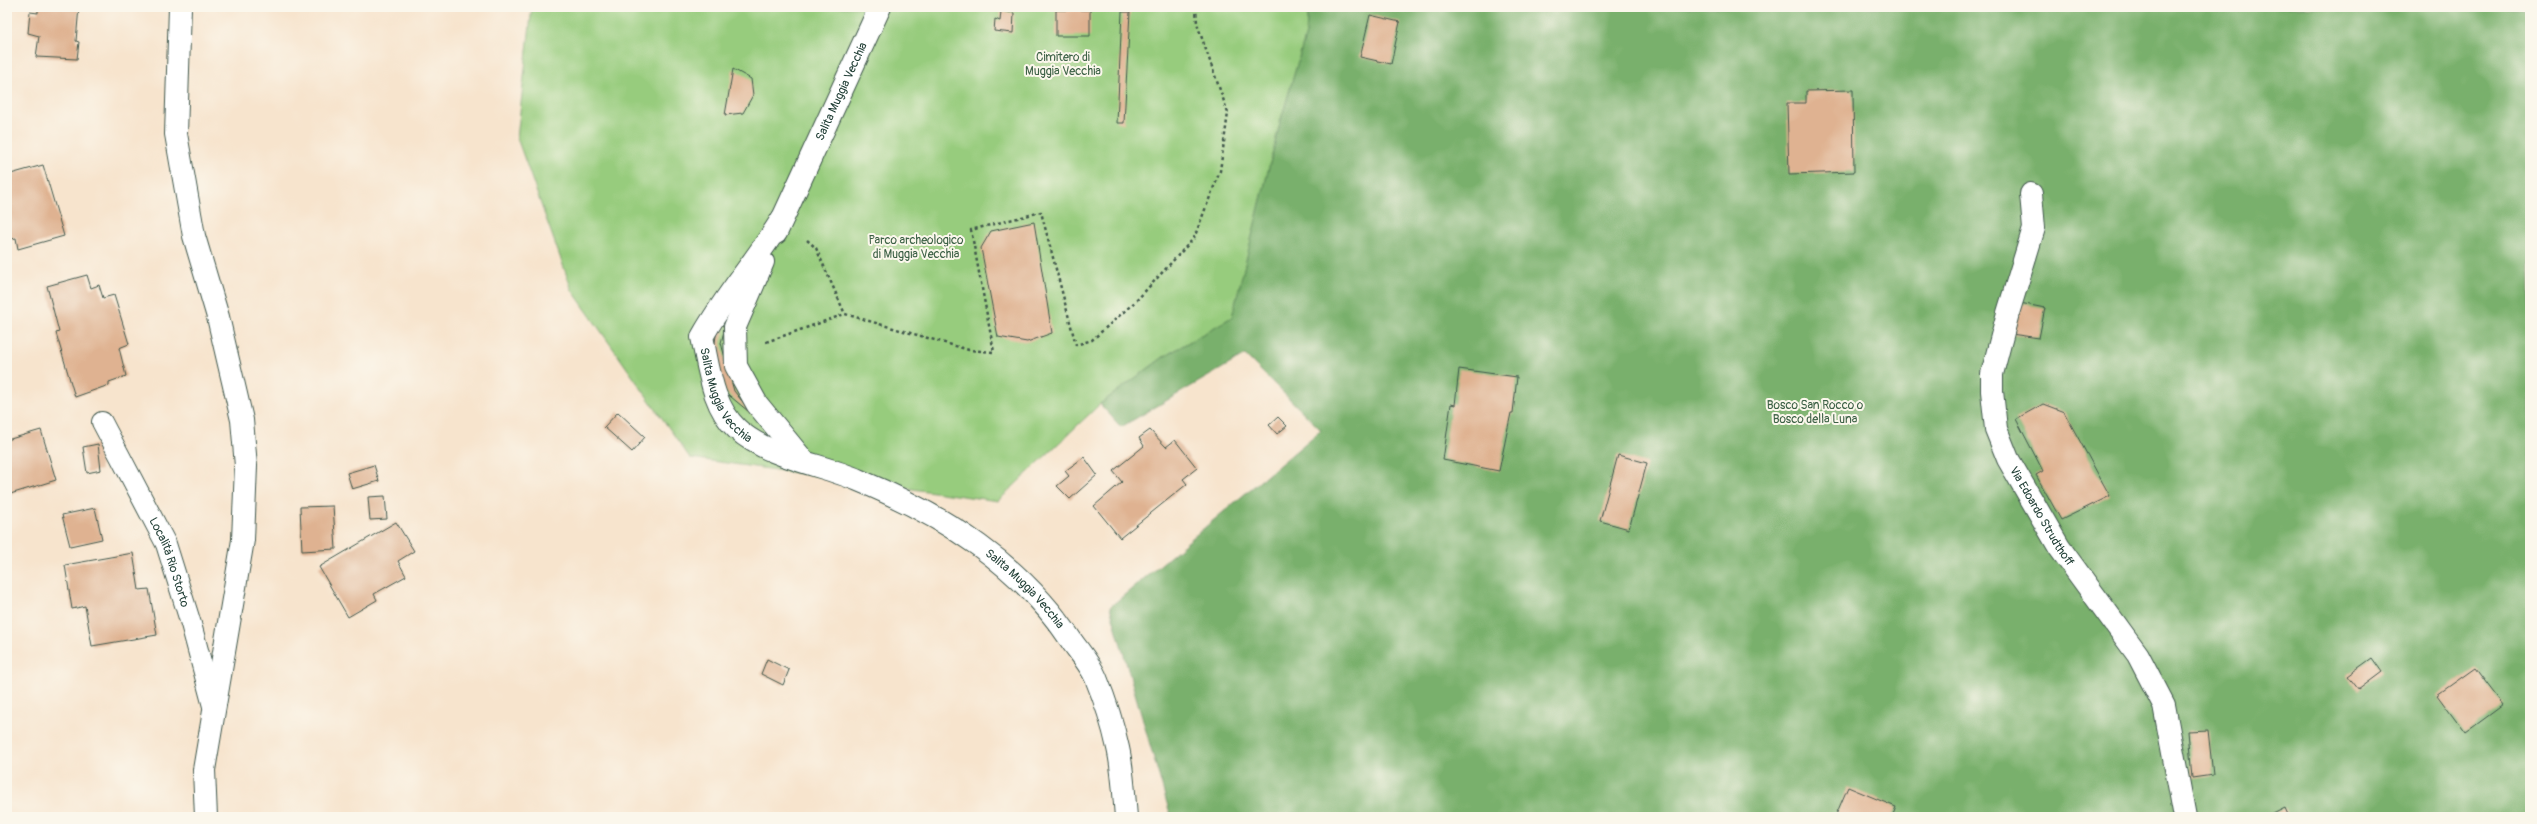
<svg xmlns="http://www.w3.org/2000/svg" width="2537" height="824" viewBox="0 0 2537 824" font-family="Pangolin,sans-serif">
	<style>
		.green { fill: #97cc7d; stroke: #5b8458 }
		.forest { fill: #79b06c; stroke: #4c7650 }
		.building { fill: #dfb291 }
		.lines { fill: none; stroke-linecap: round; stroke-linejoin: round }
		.service-casing { stroke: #3f564b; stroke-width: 22 }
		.minor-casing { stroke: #3f564b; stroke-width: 24 }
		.path { stroke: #3f564b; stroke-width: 2.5; stroke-dasharray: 3 3; stroke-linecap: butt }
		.service { stroke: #fff; stroke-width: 20 }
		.minor { stroke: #fff; stroke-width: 22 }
		.labels { text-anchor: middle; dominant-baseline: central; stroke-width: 4; stroke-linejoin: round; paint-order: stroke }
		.park-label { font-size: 12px; fill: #3d6146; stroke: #fbf7ec }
		.street-label { font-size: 12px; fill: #1f3d34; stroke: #fbf7ec }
	</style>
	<rect width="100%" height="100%" fill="#fbf7ec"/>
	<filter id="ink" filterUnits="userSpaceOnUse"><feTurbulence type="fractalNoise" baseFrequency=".025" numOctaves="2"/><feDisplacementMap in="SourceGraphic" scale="8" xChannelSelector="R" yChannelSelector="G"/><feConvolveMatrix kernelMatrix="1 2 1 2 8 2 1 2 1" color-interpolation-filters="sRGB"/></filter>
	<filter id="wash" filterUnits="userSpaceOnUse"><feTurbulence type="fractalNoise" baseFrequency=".012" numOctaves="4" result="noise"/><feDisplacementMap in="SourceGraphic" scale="16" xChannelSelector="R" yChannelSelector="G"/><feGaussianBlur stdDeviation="0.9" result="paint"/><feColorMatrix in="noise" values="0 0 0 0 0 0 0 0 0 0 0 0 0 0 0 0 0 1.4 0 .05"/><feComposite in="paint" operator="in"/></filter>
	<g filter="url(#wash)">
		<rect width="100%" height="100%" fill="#f7e4cd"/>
		<path class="green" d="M 532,7 L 1308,7 L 1306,34 L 1280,123 L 1232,317 L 1165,356 L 1100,404 L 998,501 L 690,458 L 572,290 L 517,138 Z"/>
		<path class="forest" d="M 1308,7 L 2530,7 L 2530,817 L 1171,817 L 1110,607 L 1321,430 L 1245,355 L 1121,427 L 1100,404 L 1165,356 L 1232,317 L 1280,123 L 1306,34 Z"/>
		<g id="blocks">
			<path class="building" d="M 38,7 L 79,7 L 76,41 L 79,42 L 77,59 L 36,57 L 39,36 L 28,33 L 30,12 L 38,13 Z
				M 1056,10 L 1090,10 L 1090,36 L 1056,36 Z
				M 1001,11 L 1014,13 L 1013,33 L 994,31 L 995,19 L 1000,21 Z
				M 1122,12 L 1130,12 L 1124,123 L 1117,123 Z
				M 1370,15 L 1400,22 L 1391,64 L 1360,57 Z
				M 733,69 L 751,79 L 753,95 L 743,113 L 725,115 Z
				M 1853,90 L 1854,172 L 1789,174 L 1787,103 L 1806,103 L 1806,91 Z
				M 43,165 L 64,236 L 18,249 L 16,238 L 7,240 L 7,175 Z
				M 1034,222 L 1052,333 L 1027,342 L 998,337 L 981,248 L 991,231 Z
				M 87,275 L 91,288 L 99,285 L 103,298 L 114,295 L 129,344 L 119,348 L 126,376 L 109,382 L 109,385 L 75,397 L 56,333 L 59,332 L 47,286 Z
				M 2020,303 L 2045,308 L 2039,338 L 2011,334 Z
				M 730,307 L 721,343 L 734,391 L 754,416 L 725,392 L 713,355 L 718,323 Z
				M 1459,369 L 1517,377 L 1513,413 L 1511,413 L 1499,471 L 1443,460 L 1451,404 L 1455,405 Z
				M 2043,404 L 2064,412 L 2110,496 L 2061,520 L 2036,475 L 2043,471 L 2016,419 Z
				M 618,412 L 645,437 L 632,452 L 604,427 Z
				M 1278,417 L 1287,426 L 1277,434 L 1269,425 Z
				M 41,430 L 56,480 L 7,495 L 7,440 Z
				M 1150,430 L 1166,447 L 1175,440 L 1197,468 L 1183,479 L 1187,484 L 1120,538 L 1094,506 L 1122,482 L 1113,471 L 1144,446 L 1139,438 Z
				M 98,444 L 101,470 L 87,473 L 83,447 Z
				M 1618,455 L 1647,463 L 1629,529 L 1600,521 Z
				M 1084,457 L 1097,475 L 1070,499 L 1057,486 L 1069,476 L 1065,471 Z
				M 374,465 L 379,481 L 352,489 L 347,473 Z
				M 385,496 L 387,519 L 370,520 L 368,497 Z
				M 333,506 L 336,549 L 302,551 L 300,507 Z
				M 95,508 L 102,539 L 70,546 L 62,515 Z
				M 396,522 L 414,551 L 398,561 L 406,576 L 374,594 L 377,600 L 348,617 L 319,567 Z
				M 133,553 L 139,590 L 149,589 L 157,635 L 92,646 L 85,606 L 72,609 L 65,565 Z
				M 2372,658 L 2382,672 L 2358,690 L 2347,676 Z
				M 767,659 L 789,670 L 783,685 L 761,674 Z
				M 2475,668 L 2503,705 L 2465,733 L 2437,695 Z
				M 2208,730 L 2213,775 L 2192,778 L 2188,731 Z
				M 1848,787 L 1896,807 L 1892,817 L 1835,817 Z
				M 2285,808 L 2289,817 L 2267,817 Z"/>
		</g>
	</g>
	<g filter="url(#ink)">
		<use href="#blocks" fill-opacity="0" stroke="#3f564b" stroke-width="1"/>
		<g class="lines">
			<defs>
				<g id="service">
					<path id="s1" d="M 102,422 L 166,544 L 191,624 L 214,710"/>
				</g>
				<g id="minor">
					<path d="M 180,7 L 176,134 L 194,236 L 218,317 L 242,420 L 246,466 L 243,540 L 204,770 L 206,817"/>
					<path id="s2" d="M 2031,194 L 2034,228 L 2008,313 L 1992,374 L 1992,391 L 1996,429 L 2008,459 L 2059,547 L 2138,655 L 2164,705 L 2185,817"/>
					<path id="s3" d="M 782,219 C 757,260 725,295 702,337 C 709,368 712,406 737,429 C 767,457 821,464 858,480 C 945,516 1021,564 1073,643 C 1081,654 1091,666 1096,678 C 1105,700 1113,725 1118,748 C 1123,770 1124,794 1126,817"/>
					<path id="s4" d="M 776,233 L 880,7"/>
					<path d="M 763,262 L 735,327 L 736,366 L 757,404 L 803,460"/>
				</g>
			</defs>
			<use href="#service" class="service-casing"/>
			<use href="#minor" class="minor-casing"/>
			<path class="path" d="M 837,7 L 845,10
				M 807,240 L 816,248 L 845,314
				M 766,342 L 845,314 L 969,350 L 994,352 L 971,230 L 1041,212 L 1076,345 L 1092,340 L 1136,301 L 1194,238 L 1220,171 L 1228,113 L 1197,24 L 1196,7"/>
			<use href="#service" class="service"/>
			<use href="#minor" class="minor"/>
		</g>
	</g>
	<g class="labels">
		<g class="park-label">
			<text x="1063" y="57">Cimitero di<tspan x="1063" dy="14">Muggia Vecchia</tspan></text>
			<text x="916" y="240">Parco archeologico<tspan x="916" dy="14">di Muggia Vecchia</tspan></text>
			<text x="1815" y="405">Bosco San Rocco o<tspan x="1815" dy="14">Bosco della Luna</tspan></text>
		</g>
		<g class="street-label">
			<text stroke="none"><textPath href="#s4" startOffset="156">Salita Muggia Vecchia</textPath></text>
			<text stroke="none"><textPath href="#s3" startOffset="207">Salita Muggia Vecchia</textPath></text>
			<text stroke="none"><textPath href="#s2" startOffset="340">Via Edoardo Strudthoff</textPath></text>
			<text stroke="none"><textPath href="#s1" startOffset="156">Località Rio Storto</textPath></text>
			<text stroke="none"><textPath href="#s3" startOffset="576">Salita Muggia Vecchia</textPath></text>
		</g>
	</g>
	<rect width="2537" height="824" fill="none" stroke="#fbf7ec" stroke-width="24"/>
</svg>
